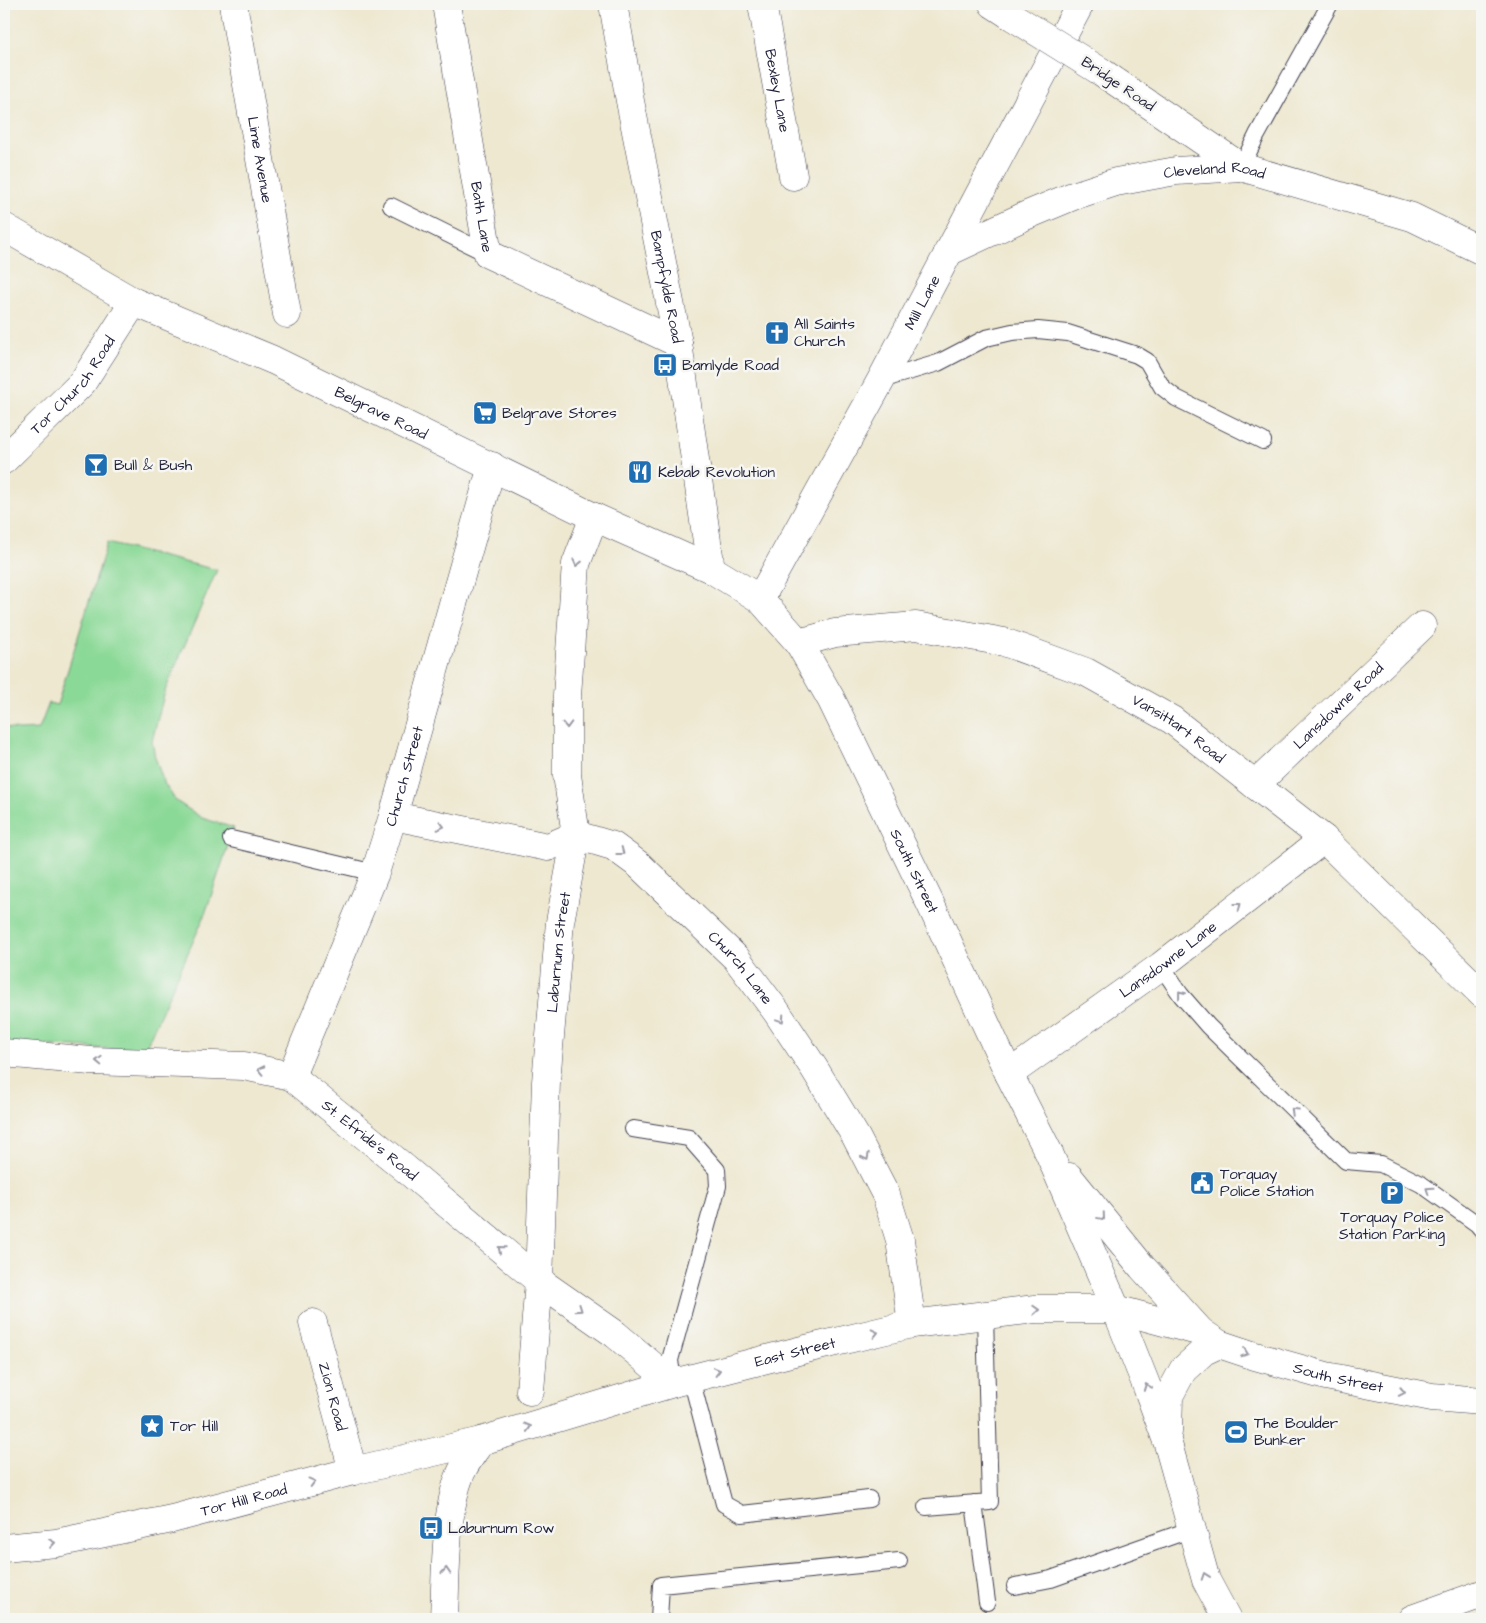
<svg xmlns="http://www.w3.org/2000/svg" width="1486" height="1623" viewBox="0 0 1486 1623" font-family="'Architects Daughter',sans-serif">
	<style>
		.green { fill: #8bd997; stroke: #567e69 }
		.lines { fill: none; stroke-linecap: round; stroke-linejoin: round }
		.service-casing { stroke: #414051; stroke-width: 18 }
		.minor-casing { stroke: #414051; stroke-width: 29 }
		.tertiary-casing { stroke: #414051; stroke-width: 29 }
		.service { stroke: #fff; stroke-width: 16 }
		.minor { stroke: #fff; stroke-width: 28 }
		.tertiary { stroke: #fff; stroke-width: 28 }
		.minor-bridge-casing { stroke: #414051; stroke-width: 29; stroke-linecap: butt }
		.minor-bridge { stroke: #fff; stroke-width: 28 }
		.oneway { stroke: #9c9ca7 }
		.labels { text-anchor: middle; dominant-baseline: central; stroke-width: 5; stroke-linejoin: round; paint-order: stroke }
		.street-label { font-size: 15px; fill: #22223b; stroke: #f6f6f2 }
		.poi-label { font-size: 15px; fill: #22223b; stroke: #f6f6f2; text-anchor: start }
	</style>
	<rect width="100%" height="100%" fill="#f6f6f2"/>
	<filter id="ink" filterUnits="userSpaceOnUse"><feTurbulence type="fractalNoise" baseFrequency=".02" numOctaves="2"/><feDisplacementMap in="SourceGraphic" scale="10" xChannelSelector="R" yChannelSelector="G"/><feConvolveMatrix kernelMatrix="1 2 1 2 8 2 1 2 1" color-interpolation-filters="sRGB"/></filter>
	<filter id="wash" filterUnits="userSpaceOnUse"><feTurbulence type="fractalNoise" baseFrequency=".0096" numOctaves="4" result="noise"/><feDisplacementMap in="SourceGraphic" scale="20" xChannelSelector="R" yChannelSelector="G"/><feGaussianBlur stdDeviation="1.12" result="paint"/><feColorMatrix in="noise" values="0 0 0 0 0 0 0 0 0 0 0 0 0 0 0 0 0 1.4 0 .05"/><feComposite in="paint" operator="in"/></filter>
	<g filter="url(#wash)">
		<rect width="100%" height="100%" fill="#eee8d0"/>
		<path class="green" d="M 107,543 L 217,570 L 165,691 L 152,741 L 155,757 L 164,783 L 176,801 L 202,818 L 234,828 L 204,917 L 144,1051 L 4,1043 L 4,727 L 19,730 L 39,729 L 49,703 L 57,705 Z"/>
	</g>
	<g filter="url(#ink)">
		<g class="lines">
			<defs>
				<path id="service" d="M 1241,167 L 1257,135 L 1330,4
					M 391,206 L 488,254
					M 881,380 L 938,363 L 986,338 L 1012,332 L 1038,330 L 1068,333 L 1137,355 L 1147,361 L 1162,387 L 1176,398 L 1263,441
					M 231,839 L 375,873
					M 1161,966 L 1181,995 L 1208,1026 L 1346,1161 L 1381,1164 L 1421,1184 L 1477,1224 L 1482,1230
					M 633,1129 L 689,1138 L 717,1170 L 718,1186 L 670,1360 L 673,1383
					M 691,1378 L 724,1504 L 742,1514 L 869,1499
					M 974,1503 L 987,1602
					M 926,1507 L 990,1502 L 985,1315
					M 1015,1586 L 1051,1579 L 1192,1529
					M 659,1619 L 661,1585 L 899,1561"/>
				<g id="minor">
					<path id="s1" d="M 233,4 L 287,314"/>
					<path id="s2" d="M 446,4 L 488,254 L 678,343"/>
					<path id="s3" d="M 613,4 L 630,101 L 678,343 L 711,569"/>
					<path id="s4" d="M 762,4 L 793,176"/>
					<path d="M 993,4 L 1010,15"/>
					<path d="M 1100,71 L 1241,167"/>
					<path id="s5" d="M 948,252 L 1025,216 L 1073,196 L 1116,182 L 1176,171 L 1241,167 L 1412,217 L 1482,251"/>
					<path id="s6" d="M 4,460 L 82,383 L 134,302"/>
					<path id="s7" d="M 760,599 L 881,380 L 1080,4"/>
					<path id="s8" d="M 799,643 L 835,633 L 916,626 L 1004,642 L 1086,672 L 1172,720 L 1324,839 L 1482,994"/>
					<path id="s9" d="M 1255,785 L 1422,626"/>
					<path id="s10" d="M 393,816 L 548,847 L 576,835 L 613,846 L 639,865 L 736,958 L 776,1011 L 814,1068 L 856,1137 L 886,1195 L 900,1240 L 912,1324"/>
					<path id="s11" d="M 4,1053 L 91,1061 L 244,1066 L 291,1076 L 395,1160 L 539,1281 L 615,1334 L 673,1383"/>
					<path id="s12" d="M 1009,1074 L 1161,966 L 1324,839"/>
					<path id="s13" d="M 291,1076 L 375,873 L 393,816 L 492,466"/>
					<path id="s14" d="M 313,1323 L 353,1471"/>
					<path id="s15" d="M 530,1391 L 539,1281 L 546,1082 L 560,922 L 576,835 L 567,775 L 567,696 L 576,564 L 594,517"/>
				</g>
				<g id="tertiary">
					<path id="s16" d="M 4,227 L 134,302 L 273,360 L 594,517 L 711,569 L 760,599 L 799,643 L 831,699 L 930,903 L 1009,1074 L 1049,1153 L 1116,1309 L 1147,1387 L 1168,1444 L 1206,1580 L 1227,1619"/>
					<path d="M 1069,1177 L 1142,1267 L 1201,1332"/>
					<path d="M 1168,1432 L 1169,1396 L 1183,1370 L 1204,1351 L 1219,1344"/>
					<path id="s17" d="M 4,1548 L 56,1543 L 172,1519 L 353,1471 L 481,1441 L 673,1383 L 806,1349 L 912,1324 L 1035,1309 L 1116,1309 L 1201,1332 L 1219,1344 L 1255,1356 L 1326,1376 L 1432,1397 L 1482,1401"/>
					<path d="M 444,1619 C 446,1577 444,1503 464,1467 C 469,1458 476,1449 481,1441"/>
					<path d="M 1412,1619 L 1482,1594"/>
				</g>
			</defs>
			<use href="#service" class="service-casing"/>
			<use href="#minor" class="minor-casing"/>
			<use href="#tertiary" class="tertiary-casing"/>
			<use href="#service" class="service"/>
			<use href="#minor" class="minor"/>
			<use href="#tertiary" class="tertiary"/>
			<defs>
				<path id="minor-bridge" d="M 1010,15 L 1100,71"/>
			</defs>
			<use href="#minor-bridge" class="minor-bridge-casing"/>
			<use href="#minor-bridge" class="minor-bridge"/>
		</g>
		<defs><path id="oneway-chevron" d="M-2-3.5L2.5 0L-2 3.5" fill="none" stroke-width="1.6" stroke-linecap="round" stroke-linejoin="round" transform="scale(1.25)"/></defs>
		<g class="oneway">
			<use href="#oneway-chevron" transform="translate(577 563) rotate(104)"/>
			<use href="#oneway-chevron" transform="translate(567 725) rotate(89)"/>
			<use href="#oneway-chevron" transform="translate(441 826) rotate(12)"/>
			<use href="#oneway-chevron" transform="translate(621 852) rotate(37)"/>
			<use href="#oneway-chevron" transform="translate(1238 906) rotate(-38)"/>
			<use href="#oneway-chevron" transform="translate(1181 994) rotate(-128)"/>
			<use href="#oneway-chevron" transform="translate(781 1019) rotate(56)"/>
			<use href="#oneway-chevron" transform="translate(99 1061) rotate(-178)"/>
			<use href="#oneway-chevron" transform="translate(261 1070) rotate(-168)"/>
			<use href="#oneway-chevron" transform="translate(1294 1111) rotate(-136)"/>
			<use href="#oneway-chevron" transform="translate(866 1157) rotate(63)"/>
			<use href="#oneway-chevron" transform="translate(1429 1190) rotate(-146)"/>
			<use href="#oneway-chevron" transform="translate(1102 1217) rotate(50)"/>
			<use href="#oneway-chevron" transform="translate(501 1249) rotate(-140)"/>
			<use href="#oneway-chevron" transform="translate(579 1309) rotate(35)"/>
			<use href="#oneway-chevron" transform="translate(1036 1310) rotate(-3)"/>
			<use href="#oneway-chevron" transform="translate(875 1333) rotate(-13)"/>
			<use href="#oneway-chevron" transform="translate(1245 1353) rotate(19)"/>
			<use href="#oneway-chevron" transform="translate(717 1371) rotate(-14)"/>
			<use href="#oneway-chevron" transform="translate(1147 1387) rotate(-111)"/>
			<use href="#oneway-chevron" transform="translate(1402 1392) rotate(11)"/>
			<use href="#oneway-chevron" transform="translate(528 1427) rotate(-17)"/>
			<use href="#oneway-chevron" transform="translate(312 1482) rotate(-15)"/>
			<use href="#oneway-chevron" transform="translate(52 1543) rotate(-8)"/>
			<use href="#oneway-chevron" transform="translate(446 1571) rotate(-87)"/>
			<use href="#oneway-chevron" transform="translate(1205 1576) rotate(-109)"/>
		</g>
	</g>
	<defs>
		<symbol id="church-square" viewBox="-11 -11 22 22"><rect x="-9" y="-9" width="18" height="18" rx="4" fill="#1f6fb2" stroke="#f6f6f2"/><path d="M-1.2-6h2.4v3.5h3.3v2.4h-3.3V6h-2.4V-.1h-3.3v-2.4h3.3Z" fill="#fff"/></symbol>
		<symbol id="bus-square" viewBox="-11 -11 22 22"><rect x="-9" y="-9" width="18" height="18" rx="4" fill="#1f6fb2" stroke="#f6f6f2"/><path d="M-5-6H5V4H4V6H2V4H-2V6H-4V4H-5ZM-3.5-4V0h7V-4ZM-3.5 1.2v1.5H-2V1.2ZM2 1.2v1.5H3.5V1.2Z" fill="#fff"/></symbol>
		<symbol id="supermarket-square" viewBox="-11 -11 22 22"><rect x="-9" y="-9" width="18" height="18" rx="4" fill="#1f6fb2" stroke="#f6f6f2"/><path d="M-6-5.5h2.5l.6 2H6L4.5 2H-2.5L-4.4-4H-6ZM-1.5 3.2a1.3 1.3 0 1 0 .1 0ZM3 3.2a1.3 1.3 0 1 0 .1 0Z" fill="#fff"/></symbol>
		<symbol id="bar-square" viewBox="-11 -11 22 22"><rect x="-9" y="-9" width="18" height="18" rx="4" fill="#1f6fb2" stroke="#f6f6f2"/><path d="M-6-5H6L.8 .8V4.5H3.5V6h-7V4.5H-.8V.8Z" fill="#fff"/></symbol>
		<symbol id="restaurant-square" viewBox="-11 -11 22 22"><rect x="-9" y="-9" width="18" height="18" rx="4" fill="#1f6fb2" stroke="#f6f6f2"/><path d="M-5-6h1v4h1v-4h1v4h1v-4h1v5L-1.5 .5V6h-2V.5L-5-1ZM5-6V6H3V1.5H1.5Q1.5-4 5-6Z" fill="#fff"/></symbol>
		<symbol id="civic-square" viewBox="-11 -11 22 22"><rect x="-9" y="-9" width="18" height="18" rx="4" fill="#1f6fb2" stroke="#f6f6f2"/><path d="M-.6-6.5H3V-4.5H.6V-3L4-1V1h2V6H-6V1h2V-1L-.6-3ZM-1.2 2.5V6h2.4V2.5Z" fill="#fff"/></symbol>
		<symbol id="parking-square" viewBox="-11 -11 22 22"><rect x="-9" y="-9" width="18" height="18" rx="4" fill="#1f6fb2" stroke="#f6f6f2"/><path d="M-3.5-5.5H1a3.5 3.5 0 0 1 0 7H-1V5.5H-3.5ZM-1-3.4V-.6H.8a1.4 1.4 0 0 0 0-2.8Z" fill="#fff"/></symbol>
		<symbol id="sight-square" viewBox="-11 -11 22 22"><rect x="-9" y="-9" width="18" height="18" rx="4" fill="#1f6fb2" stroke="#f6f6f2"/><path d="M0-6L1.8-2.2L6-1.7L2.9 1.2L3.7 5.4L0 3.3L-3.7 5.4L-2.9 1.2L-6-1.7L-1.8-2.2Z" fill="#fff"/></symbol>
		<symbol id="stadium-square" viewBox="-11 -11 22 22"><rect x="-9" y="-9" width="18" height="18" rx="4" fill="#1f6fb2" stroke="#f6f6f2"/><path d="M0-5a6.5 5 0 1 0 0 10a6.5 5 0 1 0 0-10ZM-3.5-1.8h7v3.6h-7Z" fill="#fff"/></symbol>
	</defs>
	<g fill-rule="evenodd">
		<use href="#church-square" x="763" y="319" width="28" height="28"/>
		<use href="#bus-square" x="651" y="351" width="28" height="28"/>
		<use href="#supermarket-square" x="471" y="399" width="28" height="28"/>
		<use href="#bar-square" x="82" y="451" width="28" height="28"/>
		<use href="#restaurant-square" x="626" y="458" width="28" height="28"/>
		<use href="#civic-square" x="1188" y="1169" width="28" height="28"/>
		<use href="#parking-square" x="1378" y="1179" width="28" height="28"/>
		<use href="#sight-square" x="138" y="1412" width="28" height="28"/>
		<use href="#stadium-square" x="1222" y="1418" width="28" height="28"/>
		<use href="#bus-square" x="417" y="1514" width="28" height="28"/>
	</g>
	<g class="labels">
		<g class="street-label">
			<text transform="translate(1118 84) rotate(34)">Bridge Road</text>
			<text stroke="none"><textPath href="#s4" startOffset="88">Bexley Lane</textPath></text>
			<text stroke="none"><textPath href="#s1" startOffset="158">Lime Avenue</textPath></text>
			<text stroke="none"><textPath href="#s5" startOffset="282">Cleveland Road</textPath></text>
			<text stroke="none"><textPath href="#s2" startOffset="216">Bath Lane</textPath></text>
			<text stroke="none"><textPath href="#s3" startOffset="288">Bampfylde Road</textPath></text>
			<text stroke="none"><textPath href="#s7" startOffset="338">Mill Lane</textPath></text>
			<text stroke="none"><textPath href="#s6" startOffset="102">Tor Church Road</textPath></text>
			<text stroke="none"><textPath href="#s16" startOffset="421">Belgrave Road</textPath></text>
			<text stroke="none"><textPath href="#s9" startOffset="115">Lansdowne Road</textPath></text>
			<text stroke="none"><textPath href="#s8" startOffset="404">Vansittart Road</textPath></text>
			<text stroke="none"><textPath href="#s13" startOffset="321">Church Street</textPath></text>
			<text stroke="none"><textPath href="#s16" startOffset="1158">South Street</textPath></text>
			<text stroke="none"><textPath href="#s15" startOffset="440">Laburnum Street</textPath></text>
			<text stroke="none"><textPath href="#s12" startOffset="196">Lansdowne Lane</textPath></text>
			<text stroke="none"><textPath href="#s10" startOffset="404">Church Lane</textPath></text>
			<text stroke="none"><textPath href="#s11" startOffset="390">St. Efride's Road</textPath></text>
			<text stroke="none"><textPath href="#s17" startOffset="816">East Street</textPath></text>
			<text stroke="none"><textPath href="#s17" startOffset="1375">South Street</textPath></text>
			<text stroke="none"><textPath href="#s14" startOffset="76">Zion Road</textPath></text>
			<text stroke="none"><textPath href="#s17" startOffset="245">Tor Hill Road</textPath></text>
		</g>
		<g class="poi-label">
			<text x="794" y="324">All Saints<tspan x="794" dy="17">Church</tspan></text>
			<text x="682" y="365">Bamlyde Road</text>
			<text x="502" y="413">Belgrave Stores</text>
			<text x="114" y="465">Bull &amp; Bush</text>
			<text x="658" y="472">Kebab Revolution</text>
			<text x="1220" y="1174">Torquay<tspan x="1220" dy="17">Police Station</tspan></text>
			<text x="1392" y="1217" text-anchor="middle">Torquay Police<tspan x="1392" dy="17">Station Parking</tspan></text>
			<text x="1254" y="1423">The Boulder<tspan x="1254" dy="17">Bunker</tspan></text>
			<text x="170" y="1426">Tor Hill</text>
			<text x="448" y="1528">Laburnum Row</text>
		</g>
	</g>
	<rect width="1486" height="1623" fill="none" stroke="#f6f6f2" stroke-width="20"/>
</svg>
